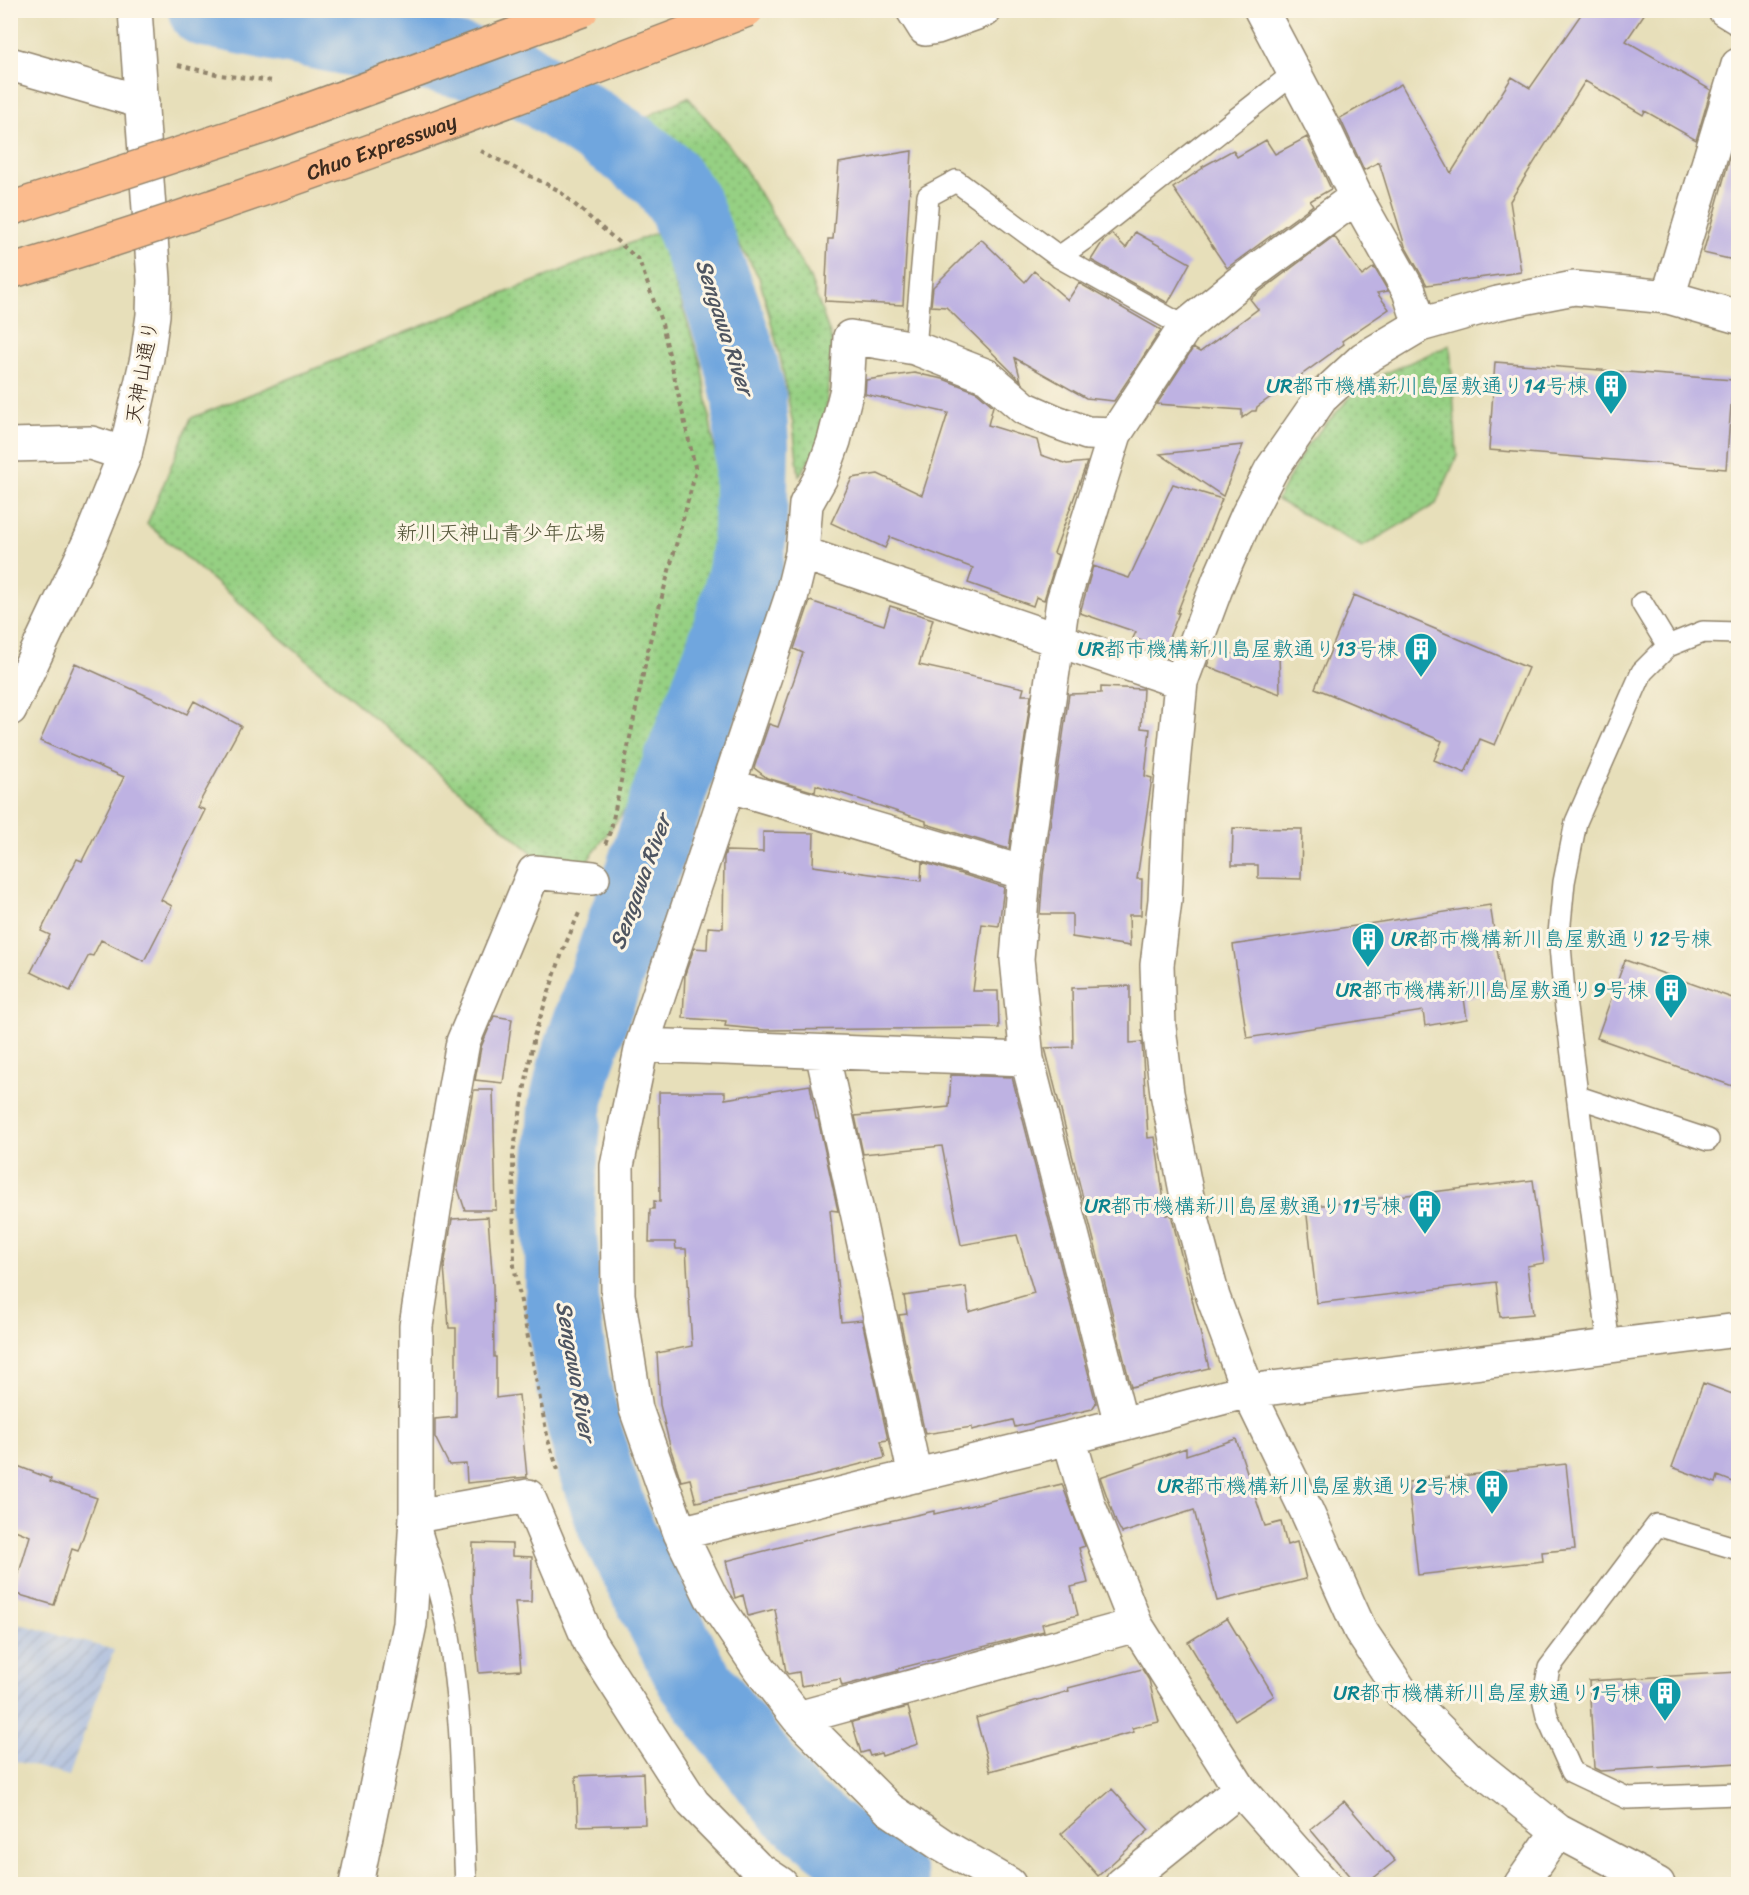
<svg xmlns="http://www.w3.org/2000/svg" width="1749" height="1895" viewBox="0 0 1749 1895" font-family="Sriracha,'Klee One',sans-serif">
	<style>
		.industrial { fill: url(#industrial-furrows) }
		.park { fill: url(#park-dots); stroke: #687d50; stroke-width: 1.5 }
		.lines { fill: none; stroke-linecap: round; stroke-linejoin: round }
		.river { stroke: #70a6de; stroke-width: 74 }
		.building { fill: #beb2e2 }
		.service-casing { stroke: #91846c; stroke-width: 24 }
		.minor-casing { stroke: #91846c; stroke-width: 36 }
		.tertiary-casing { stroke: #91846c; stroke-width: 36 }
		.path { stroke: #91846c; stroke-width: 4; stroke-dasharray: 4.5 4.5; stroke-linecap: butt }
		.service { stroke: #fff; stroke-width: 21 }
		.minor { stroke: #fff; stroke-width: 33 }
		.tertiary { stroke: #fff; stroke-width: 33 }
		.motorway-bridge-casing { stroke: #91846c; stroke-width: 36; stroke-linecap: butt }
		.motorway-bridge { stroke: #fbbb8d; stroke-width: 33 }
		.labels { text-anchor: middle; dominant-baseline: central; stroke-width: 6; stroke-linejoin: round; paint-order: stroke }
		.street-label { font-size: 21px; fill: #3b2a1e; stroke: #fcf5e5 }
		.culture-label { font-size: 21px; fill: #0d838f; stroke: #fcf5e5; text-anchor: end }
		.park-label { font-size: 21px; fill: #525437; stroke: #fcf5e5 }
		.water-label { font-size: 22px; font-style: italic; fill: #4e5561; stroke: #fcf5e5 }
	</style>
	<defs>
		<pattern id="industrial-furrows" width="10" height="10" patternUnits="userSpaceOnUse" patternTransform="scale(1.5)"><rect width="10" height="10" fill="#b7c5de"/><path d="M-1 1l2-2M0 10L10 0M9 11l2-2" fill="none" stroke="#9ea9be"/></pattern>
		<pattern id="park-dots" width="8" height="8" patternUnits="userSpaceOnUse" patternTransform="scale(1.5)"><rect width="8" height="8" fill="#96d083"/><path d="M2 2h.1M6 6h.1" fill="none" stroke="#7ca96b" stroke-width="1.8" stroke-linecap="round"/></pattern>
	</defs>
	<rect width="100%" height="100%" fill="#fcf5e5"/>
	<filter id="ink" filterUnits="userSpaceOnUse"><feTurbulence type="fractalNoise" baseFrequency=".0167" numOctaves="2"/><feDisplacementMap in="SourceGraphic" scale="12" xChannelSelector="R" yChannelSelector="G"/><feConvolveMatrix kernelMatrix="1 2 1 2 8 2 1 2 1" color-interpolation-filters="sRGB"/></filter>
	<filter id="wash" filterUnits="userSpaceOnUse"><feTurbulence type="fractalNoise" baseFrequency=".008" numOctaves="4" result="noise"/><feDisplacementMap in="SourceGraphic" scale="24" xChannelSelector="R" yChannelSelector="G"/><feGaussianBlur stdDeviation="1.35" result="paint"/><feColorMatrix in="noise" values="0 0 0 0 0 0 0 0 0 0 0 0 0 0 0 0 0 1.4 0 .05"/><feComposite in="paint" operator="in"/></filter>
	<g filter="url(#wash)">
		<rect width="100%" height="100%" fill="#e7dfba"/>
		<path class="industrial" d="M 10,1621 L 114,1650 L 69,1776 L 11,1760 Z"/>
		<path class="park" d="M 688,97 L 736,154 L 810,278 L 832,340 L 824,438 L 799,476 L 793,425 L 780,356 L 759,277 L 722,216 L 646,117 Z
			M 658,232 L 701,364 L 731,553 L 655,768 L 570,885 L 147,524 L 191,418 Z
			M 1450,345 L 1457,456 L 1436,504 L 1362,547 L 1277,500 L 1307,445 L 1363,383 Z"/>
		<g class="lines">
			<path class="river" d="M 205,10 L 510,71 L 632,151 L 664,176 L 684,204 L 721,301 L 738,352 L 749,397 L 752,445 L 750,532 L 745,572 L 734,615 L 720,658 L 673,782 L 576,1063 L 565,1108 L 558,1203 L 562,1261 L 562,1305 L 573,1382 L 585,1430 L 596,1471 L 614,1524 L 692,1676 L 791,1806 L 892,1884"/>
		</g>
		<g id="blocks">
			<path class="building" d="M 1584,10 L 1647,10 L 1626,41 L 1711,90 L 1696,140 L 1645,111 L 1643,115 L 1585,81 L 1510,201 L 1521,272 L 1427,285 L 1405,246 L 1379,162 L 1364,170 L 1340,118 L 1401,84 L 1451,173 L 1512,77 L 1530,88 Z
				M 1738,128 L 1738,261 L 1703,253 Z
				M 1307,137 L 1331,189 L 1310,201 L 1313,205 L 1227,268 L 1173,188 L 1203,168 L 1202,167 L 1233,150 L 1237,157 L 1266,140 L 1275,154 Z
				M 912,151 L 903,305 L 825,301 L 828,239 L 833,239 L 839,163 Z
				M 1135,232 L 1190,263 L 1168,303 L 1091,260 L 1103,241 L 1112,234 L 1126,248 Z
				M 1334,236 L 1362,276 L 1374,267 L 1388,291 L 1377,293 L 1389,309 L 1342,341 L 1344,344 L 1257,407 L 1256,411 L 1252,411 L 1242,418 L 1242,410 L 1157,404 L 1193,348 L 1200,352 L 1258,309 L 1250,299 Z
				M 981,239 L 1025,282 L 1034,271 L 1068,300 L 1079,283 L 1161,330 L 1114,401 L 1086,398 L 1015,358 L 1021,381 L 946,307 L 931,306 L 933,287 Z
				M 1495,362 L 1733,380 L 1726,469 L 1489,450 Z
				M 914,373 L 943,379 L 977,392 L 993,406 L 988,425 L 1037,440 L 1041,455 L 1067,464 L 1087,462 L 1054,553 L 1058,555 L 1044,600 L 1036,597 L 1033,606 L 968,583 L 973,568 L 890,537 L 885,548 L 831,523 L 852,478 L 878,474 L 922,495 L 948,413 L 865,394 L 866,380 Z
				M 1243,445 L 1223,496 L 1160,454 Z
				M 1173,484 L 1222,499 L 1177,613 L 1179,613 L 1166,645 L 1153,645 L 1133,638 L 1136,632 L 1080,613 L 1093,566 L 1129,578 Z
				M 1354,595 L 1528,668 L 1495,745 L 1480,739 L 1465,773 L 1434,760 L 1442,741 L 1315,688 Z
				M 810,601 L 884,625 L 890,606 L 933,619 L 919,665 L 1024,688 L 1022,695 L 1031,695 L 1009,849 L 926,824 L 926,821 L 816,785 L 815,792 L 767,778 L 754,768 L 769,724 L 778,727 L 803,653 L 794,649 Z
				M 1279,653 L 1280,694 L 1207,666 L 1212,654 Z
				M 75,663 L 187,714 L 194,701 L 241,726 L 197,807 L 205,810 L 161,900 L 172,906 L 144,961 L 101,940 L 93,956 L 89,955 L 70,991 L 31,972 L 50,935 L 41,931 L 77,859 L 82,861 L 124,777 L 40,741 Z
				M 1101,687 L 1143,689 L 1141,728 L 1150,729 L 1145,776 L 1152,778 L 1137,879 L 1142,879 L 1141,915 L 1129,915 L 1130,946 L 1072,937 L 1072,914 L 1040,914 L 1043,875 L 1069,694 L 1101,693 Z
				M 1233,828 L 1302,829 L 1301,879 L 1258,878 L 1258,865 L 1232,865 Z
				M 763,832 L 814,833 L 813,866 L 921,881 L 922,862 L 1004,887 L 999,926 L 982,924 L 973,991 L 998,991 L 999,1028 L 765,1030 L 725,1026 L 726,1021 L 683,1018 L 685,974 L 694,948 L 707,949 L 708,927 L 723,928 L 724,857 L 726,851 L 763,852 Z
				M 1490,905 L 1504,992 L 1464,998 L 1467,1019 L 1425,1026 L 1423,1011 L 1247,1038 L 1233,945 Z
				M 1625,960 L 1738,1000 L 1738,1088 L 1597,1038 Z
				M 1130,986 L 1130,1043 L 1142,1042 L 1148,1138 L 1155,1137 L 1166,1215 L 1171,1214 L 1209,1368 L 1131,1387 L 1045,1048 L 1073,1047 L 1072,988 Z
				M 494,1016 L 512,1019 L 503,1083 L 475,1080 L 481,1047 Z
				M 951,1075 L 1012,1077 L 1096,1403 L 1092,1409 L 1015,1427 L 1013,1420 L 972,1430 L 972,1427 L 925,1434 L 899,1315 L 907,1314 L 904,1296 L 966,1287 L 969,1312 L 1034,1293 L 1017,1235 L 961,1245 L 942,1146 L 863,1154 L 855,1116 L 949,1107 Z
				M 810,1085 L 816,1119 L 818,1119 L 838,1211 L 830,1210 L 841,1322 L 862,1320 L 888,1440 L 881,1441 L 885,1458 L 794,1481 L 696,1502 L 690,1479 L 681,1481 L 671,1450 L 660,1405 L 657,1353 L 692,1346 L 686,1249 L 676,1249 L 675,1242 L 649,1242 L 650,1209 L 654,1209 L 654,1201 L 660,1202 L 659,1092 L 725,1092 L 725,1099 Z
				M 474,1090 L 493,1090 L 496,1210 L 465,1210 L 457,1186 Z
				M 1533,1180 L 1544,1263 L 1527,1266 L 1533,1314 L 1500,1317 L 1496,1282 L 1317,1303 L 1306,1207 Z
				M 488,1217 L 493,1285 L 494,1357 L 496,1357 L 496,1398 L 519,1395 L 527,1477 L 467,1483 L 466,1464 L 449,1465 L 435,1437 L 435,1419 L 456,1417 L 456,1328 L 449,1328 L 444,1266 L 452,1219 Z
				M 1703,1383 L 1738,1396 L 1738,1484 L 1718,1476 L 1716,1483 L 1672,1467 Z
				M 1236,1439 L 1265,1526 L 1281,1522 L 1287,1545 L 1297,1542 L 1306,1579 L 1217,1601 L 1194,1510 L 1122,1533 L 1116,1522 L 1100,1477 L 1186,1448 L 1186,1455 Z
				M 10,1463 L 51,1479 L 50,1482 L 97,1498 L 78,1551 L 72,1549 L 54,1605 L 13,1593 L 30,1536 L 10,1528 Z
				M 1566,1464 L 1575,1549 L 1542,1552 L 1543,1561 L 1418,1575 L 1408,1482 Z
				M 1062,1484 L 1085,1546 L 1079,1548 L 1088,1583 L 1071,1587 L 1078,1615 L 1042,1624 L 1044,1631 L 897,1669 L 898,1671 L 842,1686 L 840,1679 L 801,1686 L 799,1672 L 788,1674 L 786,1672 L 775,1609 L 748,1616 L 743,1595 L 735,1598 L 726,1561 L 814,1538 L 934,1511 L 934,1514 Z
				M 473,1543 L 512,1544 L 512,1556 L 532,1557 L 531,1602 L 515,1602 L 521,1670 L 479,1673 L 472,1596 Z
				M 1227,1618 L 1274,1696 L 1235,1720 L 1188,1642 Z
				M 1142,1669 L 1149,1680 L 1159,1722 L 1132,1728 L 1134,1732 L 990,1771 L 976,1718 L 1069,1691 L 1068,1688 Z
				M 1738,1672 L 1738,1763 L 1600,1771 L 1594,1768 L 1589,1681 Z
				M 908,1707 L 918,1744 L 882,1756 L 881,1753 L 870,1756 L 868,1751 L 861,1753 L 852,1722 Z
				M 643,1773 L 645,1824 L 578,1826 L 576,1776 Z
				M 1112,1789 L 1149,1830 L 1098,1876 L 1061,1834 Z
				M 1344,1801 L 1395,1861 L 1366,1884 L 1356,1884 L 1310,1829 Z"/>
		</g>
	</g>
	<g filter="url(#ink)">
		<use href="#blocks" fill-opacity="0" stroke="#91846c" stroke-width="1.5"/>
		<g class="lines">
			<defs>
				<path id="service" d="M 1059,257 L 1083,240 L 1293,74
					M 915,348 L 928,196 L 956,181 L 1059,257 L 1185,327
					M 1642,603 L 1668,646
					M 1578,1097 L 1708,1140
					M 1609,1346 L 1564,992 L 1559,934 L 1564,882 L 1576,822 L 1642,672 L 1668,646 L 1703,632 L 1738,633
					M 422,1535 C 432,1569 444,1603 449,1637 C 463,1717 462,1804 466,1884
					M 1738,1549 L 1657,1525 L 1549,1668 L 1543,1699 L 1547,1716 L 1572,1772 L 1627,1798 L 1738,1794"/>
				<path id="minor" d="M 913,10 L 925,29 L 937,27 L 985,10
					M 1261,10 L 1326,133 L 1356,197 L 1409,291 L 1420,325
					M 1725,10 L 1738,18
					M 10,64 L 142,102
					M 1668,297 L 1738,65
					M 10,445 L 91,443 L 125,454
					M 802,553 L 1181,682
					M 730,786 L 1024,873
					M 642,1045 L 1027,1059
					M 822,1052 L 915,1476
					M 1121,1424 L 1027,1059 L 1017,959 L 1024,873 L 1063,601 L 1115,434 L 1185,327 L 1239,283 L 1356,197
					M 1069,1438 L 1089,1506 L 1136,1625 L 1240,1789 L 1324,1884
					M 416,1516 L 416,1326 L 441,1165 L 463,1042 L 534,872 L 593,878
					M 680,1533 L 1069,1438 L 1248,1391 L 1738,1330
					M 798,1718 L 1136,1625
					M 356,1884 L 410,1624 L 416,1516 L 528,1496 L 590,1643 L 693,1803 L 757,1868 L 781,1884
					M 1009,1884 L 942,1845 L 889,1809 L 798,1718 L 759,1668 L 711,1597 L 680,1533 L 636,1409 L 618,1295 L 617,1166 L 642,1045 L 791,598 L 802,553 L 806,504 L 821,477 L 834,441 L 847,389 L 850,337 L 915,348 L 987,376 L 1024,408 L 1056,422 L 1087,433 L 1115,434
					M 1122,1884 L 1240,1789
					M 1521,1884 L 1558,1831
					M 1658,1884 L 1558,1831 L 1468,1759 L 1402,1693 L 1360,1630 L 1307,1512 L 1248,1391 L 1213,1297 L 1189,1207 L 1167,1093 L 1159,1027 L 1157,965 L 1165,900 L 1169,807 L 1181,682 L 1219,580 L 1247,516 L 1271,470 L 1321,398 L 1363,359 L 1420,325 L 1498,303 L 1574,288 L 1668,297 L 1738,317"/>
				<path id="tertiary" d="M 10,709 L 91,538 L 125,454 L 147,358 L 153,315 L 154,280 L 135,10"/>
			</defs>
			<use href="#service" class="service-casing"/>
			<use href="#minor" class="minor-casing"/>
			<use href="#tertiary" class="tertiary-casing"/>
			<path class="path" d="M 178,65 L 220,75 L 274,81
				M 481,151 L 558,190 L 639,260 L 662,324 L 696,471 L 650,641 L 611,829 L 605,845
				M 558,1470 L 548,1440 L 514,1266 L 513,1153 L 534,1036 L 563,950 L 579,913"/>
			<use href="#service" class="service"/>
			<use href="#minor" class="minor"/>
			<use href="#tertiary" class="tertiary"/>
			<defs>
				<g id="motorway-bridge">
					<path d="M 10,209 L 265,126 L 582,10"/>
					<path id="s1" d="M 10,272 C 260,196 504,103 747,10"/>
				</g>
			</defs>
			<use href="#motorway-bridge" class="motorway-bridge-casing"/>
			<use href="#motorway-bridge" class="motorway-bridge"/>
		</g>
	</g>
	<defs>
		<symbol id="building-pin" viewBox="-11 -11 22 30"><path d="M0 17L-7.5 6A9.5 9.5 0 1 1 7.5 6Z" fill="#0f9aa8" stroke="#fcf5e5"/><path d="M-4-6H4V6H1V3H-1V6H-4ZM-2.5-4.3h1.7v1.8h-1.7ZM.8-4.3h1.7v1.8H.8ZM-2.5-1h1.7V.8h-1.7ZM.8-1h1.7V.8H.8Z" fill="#fff"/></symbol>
	</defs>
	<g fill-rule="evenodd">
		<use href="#building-pin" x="1592" y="367" width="38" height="52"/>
		<use href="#building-pin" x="1402" y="630" width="38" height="52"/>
		<use href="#building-pin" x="1349" y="920" width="38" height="52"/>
		<use href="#building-pin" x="1652" y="971" width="38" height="52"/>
		<use href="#building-pin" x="1406" y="1187" width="38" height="52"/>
		<use href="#building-pin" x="1473" y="1467" width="38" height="52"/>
		<use href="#building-pin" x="1646" y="1674" width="38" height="52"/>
	</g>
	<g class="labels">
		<g class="street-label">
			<text stroke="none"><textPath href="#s1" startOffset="392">Chuo Expressway</textPath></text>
			<text transform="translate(142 372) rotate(-80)">天神山通り</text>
		</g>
		<g class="culture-label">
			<text x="1588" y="386">UR都市機構新川島屋敷通り14号棟</text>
			<text x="1398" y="649">UR都市機構新川島屋敷通り13号棟</text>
			<text x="1391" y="939" text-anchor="start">UR都市機構新川島屋敷通り12号棟</text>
			<text x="1648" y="990">UR都市機構新川島屋敷通り9号棟</text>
			<text x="1402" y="1206">UR都市機構新川島屋敷通り11号棟</text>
			<text x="1469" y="1486">UR都市機構新川島屋敷通り2号棟</text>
			<text x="1642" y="1693">UR都市機構新川島屋敷通り1号棟</text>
		</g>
		<g class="park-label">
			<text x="501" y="533">新川天神山青少年広場</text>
		</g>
		<g class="water-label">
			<text transform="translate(725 327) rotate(72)">Sengawa River</text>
			<text transform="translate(640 882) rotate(-70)">Sengawa River</text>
			<text transform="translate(576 1371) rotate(80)">Sengawa River</text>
		</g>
	</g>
	<rect width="1749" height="1895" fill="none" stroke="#fcf5e5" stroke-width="36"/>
</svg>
